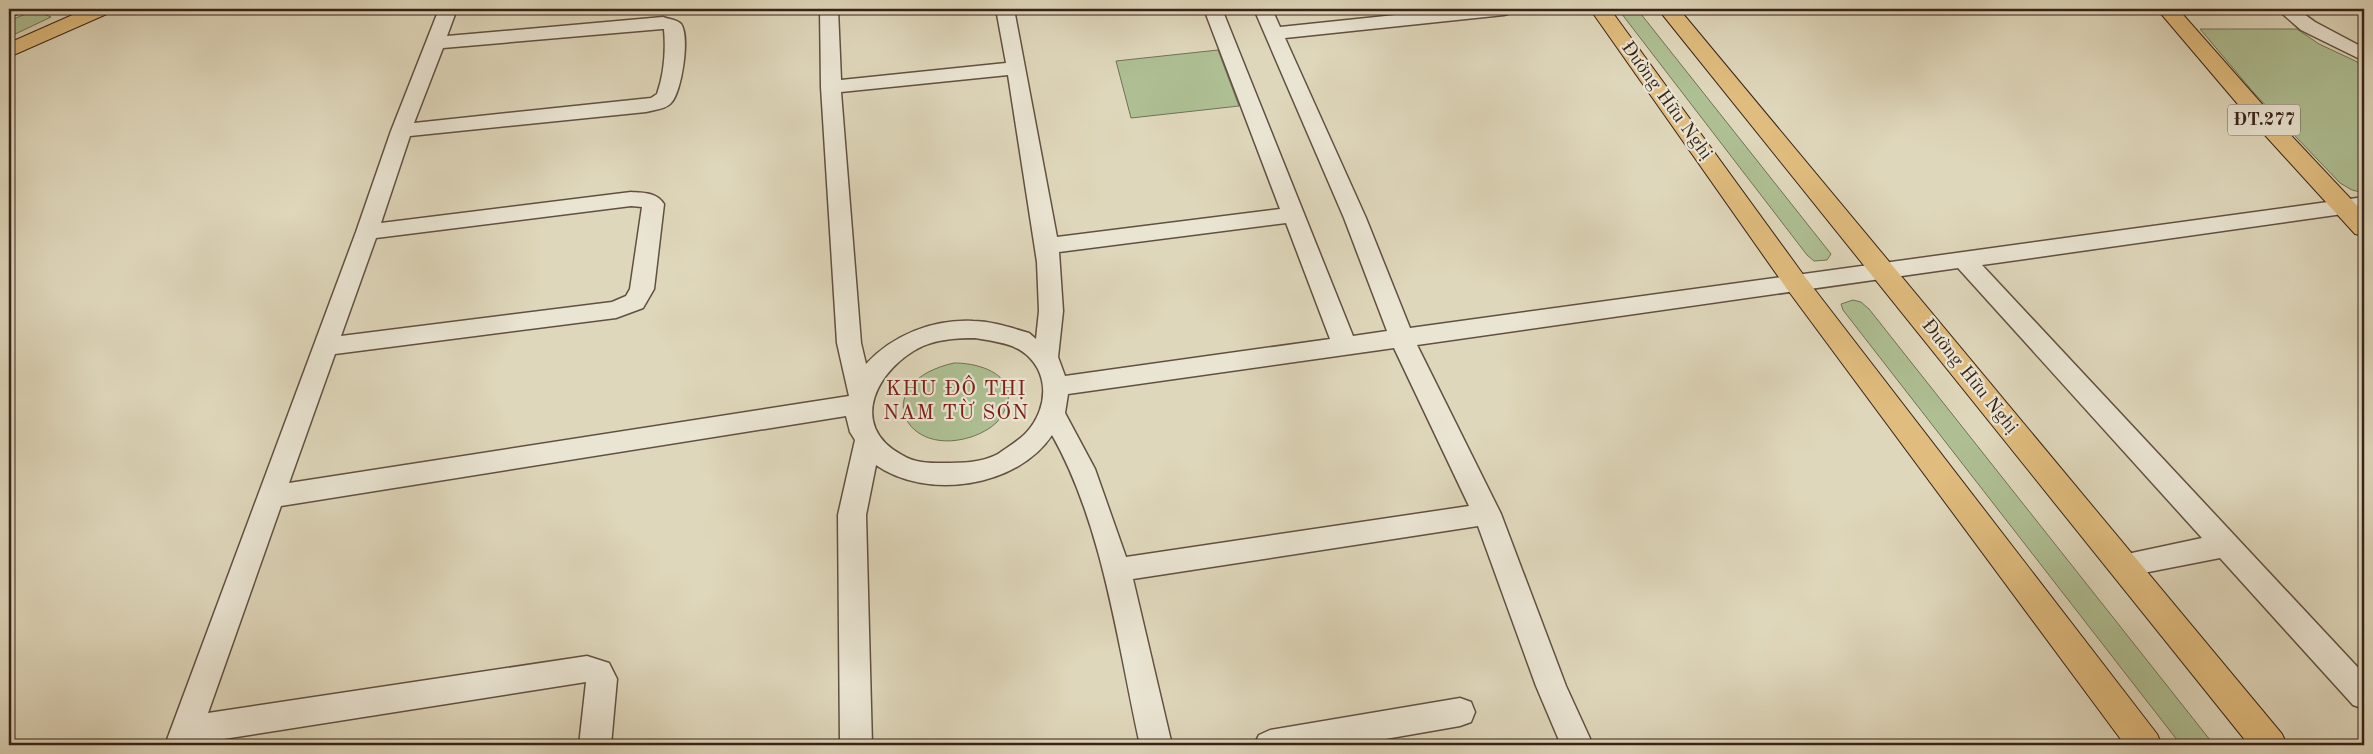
<svg xmlns="http://www.w3.org/2000/svg" width="2373" height="754" viewBox="0 0 2373 754" font-family="'Old Standard TT',serif">
	<style>
		.green { fill: #aebf93; stroke: #727156 }
		.lines { fill: none; stroke-linecap: round; stroke-linejoin: round }
		.minor-casing { stroke: #615041; stroke-width: 3 }
		.major-casing { stroke: #372318; stroke-width: 2 }
		.highway-casing { stroke: #372318; stroke-width: 2 }
		.minor { fill: #eae5d3; fill-rule: evenodd }
		.major { fill: #e0bc7e; fill-rule: evenodd }
		.highway { fill: #e0bc7e; fill-rule: evenodd }
		.labels { text-anchor: middle; dominant-baseline: central; stroke-width: 4.5; stroke-linejoin: round; paint-order: stroke }
		.shield { fill: #eae5d3; stroke: #6d5d50; stroke-width: 1 }
		.shield-label { font-size: 18px; font-weight: bold; fill: #372318 }
		.street-label { font-size: 19px; fill: #372318; stroke: #eae5d3 }
		.quarter-label { font-size: 21px; letter-spacing: 1px; fill: #7a1f14; stroke: #eae5d3 }
	</style>
	<rect width="100%" height="100%" fill="#dfd7bb"/>
	<filter id="stains"><feTurbulence type="fractalNoise" baseFrequency=".004" numOctaves="4"/><feColorMatrix values="0 0 0 0 .2 0 0 0 0 .09 0 0 0 0 .02 0 0 0 .5 -.17"/></filter>
	<radialGradient id="worn" r=".72"><stop offset=".6" stop-color="#630" stop-opacity="0"/><stop offset="1" stop-color="#630" stop-opacity=".3"/></radialGradient>
	<path class="green" d="M 37,9 L 55,9 L 44,14 L 51,17 L 9,37 L 9,21 Z
		M 1618,9 L 1637,9 L 1831,254 L 1827,260 L 1814,261 L 1807,255 Z
		M 2200,29 L 2297,29 L 2319,44 L 2364,65 L 2364,193 L 2352,190 L 2340,183 L 2254,93 Z
		M 1218,50 L 1239,106 L 1131,118 L 1116,61 Z
		M 1853,300 L 1861,302 L 1869,309 L 2214,745 L 2181,745 L 1843,310 L 1841,304 Z
		M 954,363 C 990,363 1028,383 997,422 C 990,429 980,434 971,437 C 902,459 869,382 954,363 Z"/>
	<g class="lines">
		<defs>
			<path id="minor" d="M 439,9 L 457,9 L 447,36 L 663,17 C 668,19 678,20 681,24 C 690,36 682,92 671,103 C 666,109 654,110 646,112 L 410,136 L 381,223 L 631,192 C 644,193 656,192 664,204 L 654,289 L 643,308 L 616,318 L 335,354 L 289,483 L 849,396 L 837,343 L 821,87 L 820,9 L 838,9 L 841,80 L 1006,63 L 996,9 L 1014,9 L 1057,237 L 1280,209 L 1204,9 L 1222,9 L 1353,336 L 1387,331 L 1344,218 L 1254,9 L 1272,9 L 1280,27 L 1453,9 L 1513,9 L 1511,13 L 1504,15 L 1285,38 L 1366,218 L 1410,328 L 2364,197 L 2364,211 L 1982,265 L 2364,674 L 2364,709 L 2353,705 L 2220,558 L 2123,577 L 2113,573 L 2109,565 L 2113,557 L 2202,538 L 1958,268 L 1417,345 L 1501,514 L 1566,686 L 1593,745 L 1561,745 L 1536,686 L 1478,526 L 1133,579 L 1172,745 L 1140,745 C 1118,645 1103,525 1052,435 C 1018,487 927,501 876,465 L 866,515 L 872,745 L 840,745 L 838,515 L 855,440 L 850,432 L 846,416 L 281,506 L 208,713 L 587,656 L 609,663 L 617,679 L 611,745 L 579,745 L 586,682 L 198,743 L 197,745 L 165,745 L 356,232 L 391,131 ZM 662,29 L 664,29 C 666,51 664,74 657,94 L 651,98 L 414,123 L 443,48 ZM 1008,75 L 1037,262 L 1039,311 L 1036,339 L 1029,333 C 1012,328 991,321 973,321 C 933,319 893,335 866,364 L 861,343 L 841,92 ZM 631,206 L 642,207 L 630,289 L 626,296 L 612,302 L 341,336 L 376,238 ZM 1286,223 L 1330,339 L 1065,376 L 1058,357 L 1063,311 L 1059,252 ZM 975,338 C 987,340 1001,342 1012,346 C 1050,362 1052,406 1025,434 C 1018,441 1006,448 998,454 C 981,463 961,463 942,463 C 928,463 915,463 902,455 C 846,425 878,367 923,346 C 939,339 957,338 975,338 ZM 1394,348 L 1469,506 L 1126,557 L 1095,469 L 1065,413 L 1068,394 Z
				M 2277,9 L 2297,9 L 2315,22 L 2364,48 L 2364,61 L 2301,30 Z
				M 1460,698 L 1471,702 L 1475,712 L 1471,722 L 1460,726 L 1351,745 L 1254,745 L 1259,735 L 1270,730 Z"/>
			<path id="major" d="M 1590,9 L 1610,9 L 1805,277 L 2157,734 L 2162,745 L 2125,745 L 1787,289 Z
				M 1658,9 L 1679,9 L 2282,734 L 2287,745 L 2249,745 Z
				M 2157,9 L 2178,9 L 2269,112 L 2364,213 L 2364,236 L 2355,234 L 2253,122 Z"/>
			<path id="highway" d="M 9,9 L 24,9 L 21,13 L 9,17 Z
				M 86,9 L 112,9 L 109,13 L 9,57 L 9,43 Z"/>
		</defs>
		<use href="#minor" class="minor-casing"/>
		<use href="#major" class="major-casing"/>
		<use href="#highway" class="highway-casing"/>
		<use href="#minor" class="minor"/>
		<use href="#major" class="major"/>
		<use href="#highway" class="highway"/>
	</g>
	<g class="labels">
		<rect class="shield" x="2228" y="104.5" width="72" height="31" rx="4"/>
		<g class="shield-label">
			<text x="2264" y="120">ĐT.277</text>
		</g>
		<g class="street-label">
			<text transform="translate(1666 101) rotate(54)">Đường Hữu Nghị</text>
			<text transform="translate(1969 377) rotate(51)">Đường Hữu Nghị</text>
		</g>
		<g class="quarter-label">
			<text x="956" y="389">KHU ĐÔ THỊ<tspan x="956" dy="24">NAM TỪ SƠN</tspan></text>
		</g>
	</g>
	<rect width="2373" height="754" fill="none" stroke="#dfd7bb" stroke-width="30"/>
	<rect x="10" y="10" width="2353" height="734" fill="none" stroke="#372318" stroke-width="2.5"/>
	<rect x="15" y="15" width="2343" height="724" fill="none" stroke="#372318"/>
	<rect width="100%" height="100%" filter="url(#stains)"/>
	<rect width="100%" height="100%" fill="url(#worn)"/>
</svg>
